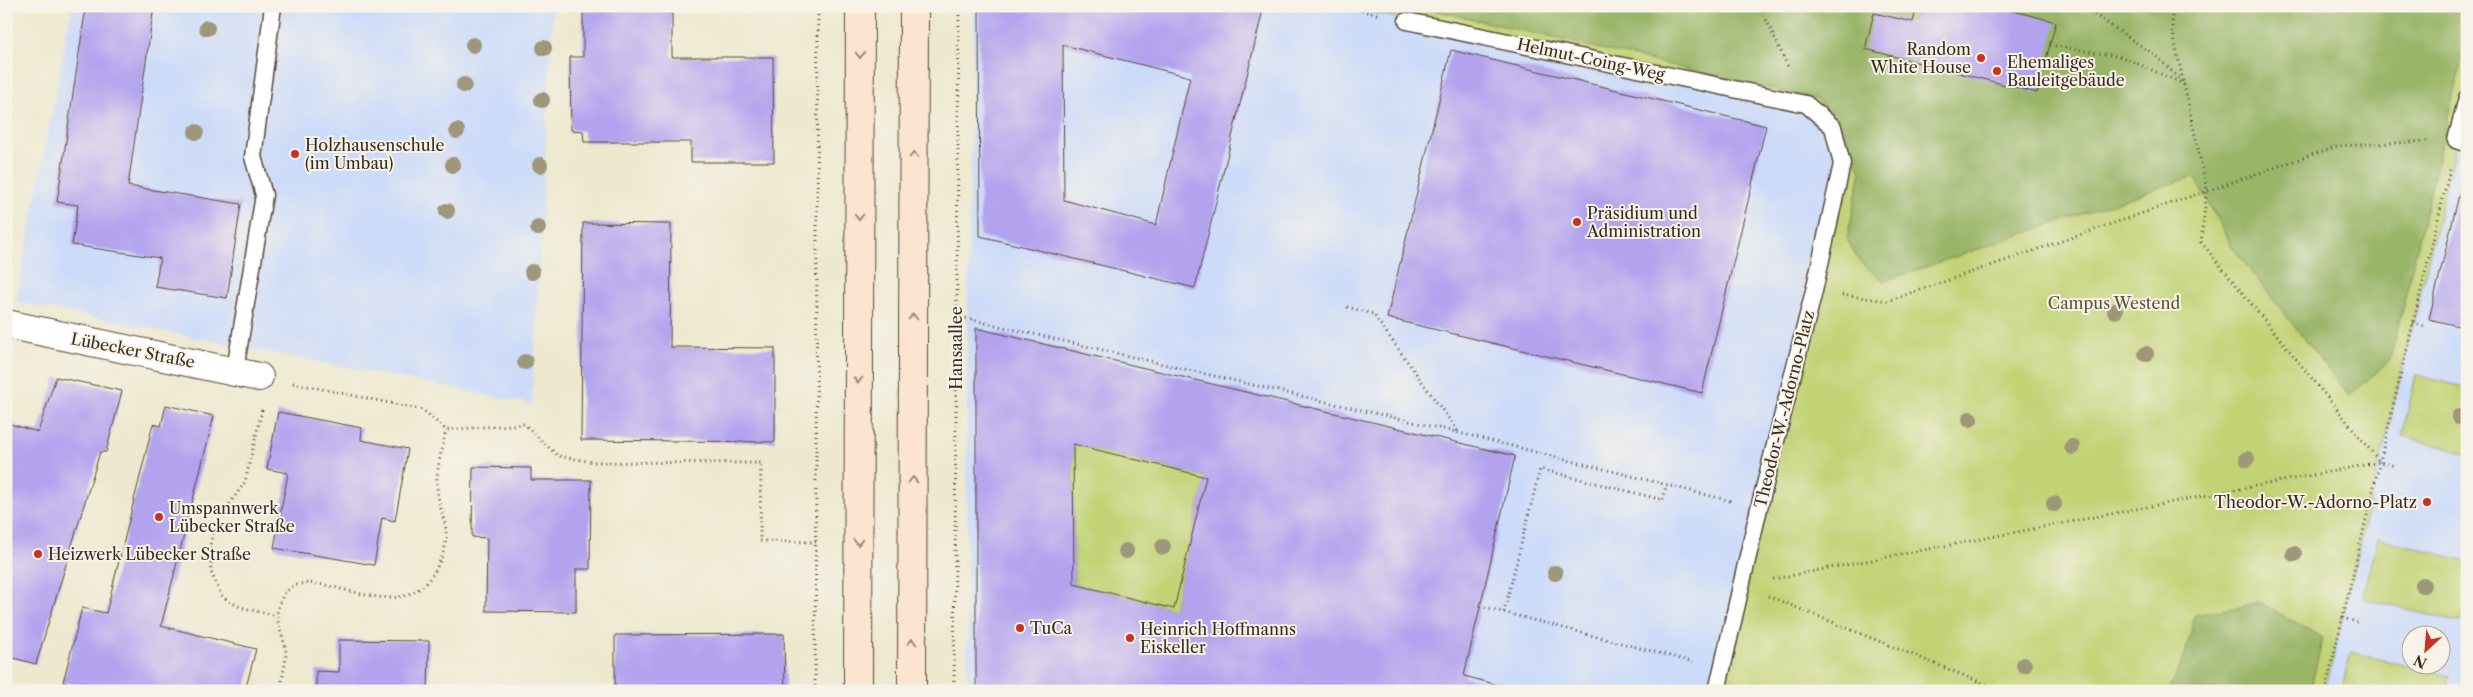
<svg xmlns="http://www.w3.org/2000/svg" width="2473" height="697" viewBox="0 0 2473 697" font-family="'Libre Caslon Text',serif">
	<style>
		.built { fill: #ccdbf9; fill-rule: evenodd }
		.green { fill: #c2d376; stroke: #7e7e4a }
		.forest { fill: #99b567; stroke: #6a7042 }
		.building { fill: #b3a3ee; fill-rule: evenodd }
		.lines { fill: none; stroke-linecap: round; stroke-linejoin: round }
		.lane-casing { stroke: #564638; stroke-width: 19 }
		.street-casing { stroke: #564638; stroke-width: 30 }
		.secondary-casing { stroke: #564638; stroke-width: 30 }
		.path { stroke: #564638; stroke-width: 3; stroke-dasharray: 1 4; stroke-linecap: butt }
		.lane { stroke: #fff; stroke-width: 16 }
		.street { stroke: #fff; stroke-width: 28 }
		.secondary { stroke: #fce5d0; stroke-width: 28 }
		.tree { fill: #9e9779 }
		.oneway { stroke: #9c8877 }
		.poi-dot { fill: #c8321e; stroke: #f7f3e8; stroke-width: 2 }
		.labels { text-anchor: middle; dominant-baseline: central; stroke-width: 4; stroke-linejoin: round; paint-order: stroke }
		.poi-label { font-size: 16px; fill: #3b2a1e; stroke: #f7f3e8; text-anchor: start }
		.street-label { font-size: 16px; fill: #3b2a1e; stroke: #f7f3e8 }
		.park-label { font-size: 16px; fill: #5d5434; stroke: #f7f3e8 }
	</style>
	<rect width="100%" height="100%" fill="#f7f3e8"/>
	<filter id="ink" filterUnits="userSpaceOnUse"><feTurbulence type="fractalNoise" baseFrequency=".02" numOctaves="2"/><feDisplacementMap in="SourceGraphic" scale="10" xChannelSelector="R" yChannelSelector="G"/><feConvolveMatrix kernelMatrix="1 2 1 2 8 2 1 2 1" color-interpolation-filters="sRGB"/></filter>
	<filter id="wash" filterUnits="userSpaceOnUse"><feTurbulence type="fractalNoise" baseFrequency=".0096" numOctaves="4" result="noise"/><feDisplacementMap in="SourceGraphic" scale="20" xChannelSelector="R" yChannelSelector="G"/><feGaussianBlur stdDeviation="1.12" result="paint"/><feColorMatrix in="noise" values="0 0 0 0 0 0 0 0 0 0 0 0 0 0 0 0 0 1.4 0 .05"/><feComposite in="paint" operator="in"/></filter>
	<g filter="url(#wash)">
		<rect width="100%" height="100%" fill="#ede8ce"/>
		<path class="built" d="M 72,6 L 553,6 L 532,404 L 16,302 Z
			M 974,6 L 2467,6 L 2467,691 L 967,691 L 967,337 ZM 2410,634 L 2440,634 L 2440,664 L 2410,664 Z"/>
		<path class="green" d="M 1342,6 L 2442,6 L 2467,12 L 2467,98 L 2325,691 L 1716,691 L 1842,164 L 1833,127 L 1806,104 Z
			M 2416,375 L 2467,388 L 2467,454 L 2402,435 Z
			M 1073,444 L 1206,477 L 1174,609 L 1074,584 Z
			M 2378,538 L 2467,561 L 2467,600 L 2461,623 L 2363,598 Z
			M 2351,652 L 2449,676 L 2445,691 L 2341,691 Z"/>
		<path class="forest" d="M 1416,6 L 2442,6 L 2467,12 L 2467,38 L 2390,360 L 2349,396 L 2232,247 L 2194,176 L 1884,281 L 1860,262 L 1847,239 L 1861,171 L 1839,125 L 1816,99 Z
			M 2261,603 L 2323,638 L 2310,691 L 2168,691 L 2185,655 L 2195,615 Z"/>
		<g id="blocks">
			<path class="building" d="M 86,6 L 154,6 L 128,186 L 241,204 L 227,298 L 155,287 L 160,258 L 72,245 L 78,205 L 57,202 Z
				M 583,6 L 672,6 L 672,57 L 773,57 L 774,162 L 691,162 L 691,142 L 584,142 L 583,131 L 571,130 L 570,57 L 583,57 Z
				M 979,6 L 1264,6 L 1195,288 L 980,236 ZM 1063,45 L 1190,77 L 1156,225 L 1064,200 Z
				M 1917,6 L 1995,6 L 2056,22 L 2037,93 L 1865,49 L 1874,13 L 1913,22 Z
				M 1451,50 L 1766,126 L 1702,393 L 1387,318 Z
				M 2465,170 L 2467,170 L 2467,328 L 2429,319 Z
				M 583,223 L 671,224 L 670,347 L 775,348 L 775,442 L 581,440 Z
				M 976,328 L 1515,456 L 1464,676 L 1521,691 L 976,691 ZM 1073,444 L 1206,477 L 1174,609 L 1074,584 Z
				M 56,377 L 122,391 L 106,452 L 100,452 L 36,664 L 6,656 L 6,423 L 38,432 Z
				M 166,405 L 214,416 L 161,626 L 256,649 L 245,691 L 97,691 L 63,682 L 82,608 L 106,613 L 153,424 L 161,426 Z
				M 278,412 L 362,428 L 361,440 L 408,449 L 395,521 L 382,518 L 374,565 L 274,548 L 288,473 L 267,469 Z
				M 473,467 L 531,468 L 531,480 L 591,480 L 590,569 L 576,569 L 576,612 L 486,611 L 487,538 L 472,537 Z
				M 784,634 L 785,691 L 615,691 L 615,635 Z
				M 339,640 L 429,641 L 428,691 L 316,691 L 316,671 L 339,672 Z"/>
		</g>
	</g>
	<g filter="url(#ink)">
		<use href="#blocks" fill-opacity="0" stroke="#564638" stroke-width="1"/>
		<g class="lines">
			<defs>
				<path id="lane" d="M 1407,21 L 1806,104 L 1833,127 L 1842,164 L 1814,291 L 1759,508 L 1717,691
					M 2467,98 L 2456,140 L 2467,143
					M 235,370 L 264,195 L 253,157 L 273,6"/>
				<path id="street" d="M 6,324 L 259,377"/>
				<path id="secondary" d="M 858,691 L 860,6
					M 912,691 L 914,6"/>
			</defs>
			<use href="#lane" class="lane-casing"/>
			<use href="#street" class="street-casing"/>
			<use href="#secondary" class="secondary-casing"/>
			<path class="path" d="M 1342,6 L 1380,15
				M 1760,6 L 1789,69
				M 2082,6 L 2156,56 L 2183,82
				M 2171,6 L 2174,39 L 2207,190 L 2201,242 L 2380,462
				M 2050,45 L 2122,57 L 2184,84
				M 1842,295 L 1888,301 L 2337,146 L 2427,141
				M 1347,307 L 1373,314 L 1459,433
				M 956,316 L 1460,433 L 1731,501
				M 2413,323 L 2427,327
				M 293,383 L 423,410 L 446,430 L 524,424 L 558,456 L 593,462 L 761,463 L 760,541 L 816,542
				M 262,410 L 245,482 L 216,523 L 210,545 L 211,572 L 222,597 L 240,607 L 277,616
				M 1773,579 L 2380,462 L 2395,466
				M 1768,596 L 2002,691
				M 1480,606 L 1693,662
				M 1504,612 L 1540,469 L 1663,500 L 1666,485
				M 2342,618 L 2357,622
				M 281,691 C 281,678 286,666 286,653 C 285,636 272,621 280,602 C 303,544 401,647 439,563 C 456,527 438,517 437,486 C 436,467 443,448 446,430
				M 815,691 L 818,6
				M 954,691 L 959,6
				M 2325,691 L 2450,169"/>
			<use href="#lane" class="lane"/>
			<use href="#street" class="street"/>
			<use href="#secondary" class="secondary"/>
		</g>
		<g class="tree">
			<circle cx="207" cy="28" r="8"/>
			<circle cx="473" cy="45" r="8"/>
			<circle cx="544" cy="48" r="8"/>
			<circle cx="464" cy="85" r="8"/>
			<circle cx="542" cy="100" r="8"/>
			<circle cx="457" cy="131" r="8"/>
			<circle cx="196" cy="132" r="8"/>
			<circle cx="453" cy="165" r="8"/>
			<circle cx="540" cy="165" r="8"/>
			<circle cx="447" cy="211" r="8"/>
			<circle cx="538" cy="228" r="8"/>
			<circle cx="532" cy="272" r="8"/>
			<circle cx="2115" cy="311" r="8"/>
			<circle cx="2146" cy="354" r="8"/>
			<circle cx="525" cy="362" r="8"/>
			<circle cx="2459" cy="417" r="8"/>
			<circle cx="1970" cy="419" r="8"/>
			<circle cx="2072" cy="447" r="8"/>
			<circle cx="2247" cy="459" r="8"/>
			<circle cx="2054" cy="504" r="8"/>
			<circle cx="1163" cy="547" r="8"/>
			<circle cx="1126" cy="551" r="8"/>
			<circle cx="2294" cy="554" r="8"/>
			<circle cx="1555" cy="573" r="8"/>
			<circle cx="2423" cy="585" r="8"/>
			<circle cx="2024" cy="665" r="8"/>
		</g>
		<defs><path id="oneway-chevron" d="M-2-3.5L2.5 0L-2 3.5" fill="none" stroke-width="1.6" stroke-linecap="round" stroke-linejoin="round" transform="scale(1.25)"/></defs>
		<g class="oneway">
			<use href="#oneway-chevron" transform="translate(860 55) rotate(90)"/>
			<use href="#oneway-chevron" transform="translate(914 155) rotate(-90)"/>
			<use href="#oneway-chevron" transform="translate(859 217) rotate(90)"/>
			<use href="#oneway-chevron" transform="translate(913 317) rotate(-90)"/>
			<use href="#oneway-chevron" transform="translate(858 380) rotate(90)"/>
			<use href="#oneway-chevron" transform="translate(913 480) rotate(-90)"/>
			<use href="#oneway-chevron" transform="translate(858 542) rotate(90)"/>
			<use href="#oneway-chevron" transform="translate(912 642) rotate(-90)"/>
		</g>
	</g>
	<g class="poi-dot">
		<circle cx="1981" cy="58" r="5"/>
		<circle cx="1997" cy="71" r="5"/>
		<circle cx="295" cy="154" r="5"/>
		<circle cx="1577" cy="222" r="5"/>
		<circle cx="2427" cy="502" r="5"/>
		<circle cx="159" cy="517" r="5"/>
		<circle cx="38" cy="554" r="5"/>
		<circle cx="1020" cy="628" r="5"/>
		<circle cx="1130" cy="638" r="5"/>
	</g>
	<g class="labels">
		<g class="poi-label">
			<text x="1971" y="49" text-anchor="end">Random<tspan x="1971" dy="18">White House</tspan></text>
			<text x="2007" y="62">Ehemaliges<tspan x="2007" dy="18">Bauleitgebäude</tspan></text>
			<text x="305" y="145">Holzhausenschule<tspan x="305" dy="18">(im Umbau)</tspan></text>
			<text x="1587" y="213">Präsidium und<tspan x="1587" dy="18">Administration</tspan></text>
			<text x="2417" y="502" text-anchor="end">Theodor-W.-Adorno-Platz</text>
			<text x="169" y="508">Umspannwerk<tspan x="169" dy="18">Lübecker Straße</tspan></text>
			<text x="48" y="554">Heizwerk Lübecker Straße</text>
			<text x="1030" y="628">TuCa</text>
			<text x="1140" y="629">Heinrich Hoffmanns<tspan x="1140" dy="18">Eiskeller</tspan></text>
		</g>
		<g class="street-label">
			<text transform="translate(1591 59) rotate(12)">Helmut-Coing-Weg</text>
			<text transform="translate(956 348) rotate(-90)">Hansaallee</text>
			<text transform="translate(133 350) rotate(11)">Lübecker Straße</text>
			<text transform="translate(1784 409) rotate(-76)">Theodor-W.-Adorno-Platz</text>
		</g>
		<g class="park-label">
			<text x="2114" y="303">Campus Westend</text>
		</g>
	</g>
	<rect width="2473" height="697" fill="none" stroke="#f7f3e8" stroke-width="25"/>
	<g transform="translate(2426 650) rotate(206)"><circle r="24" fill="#f7f3e8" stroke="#aca397"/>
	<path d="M0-4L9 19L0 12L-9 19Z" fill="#c8321e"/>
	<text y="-8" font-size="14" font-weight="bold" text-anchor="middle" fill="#3b2a1e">N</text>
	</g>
</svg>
